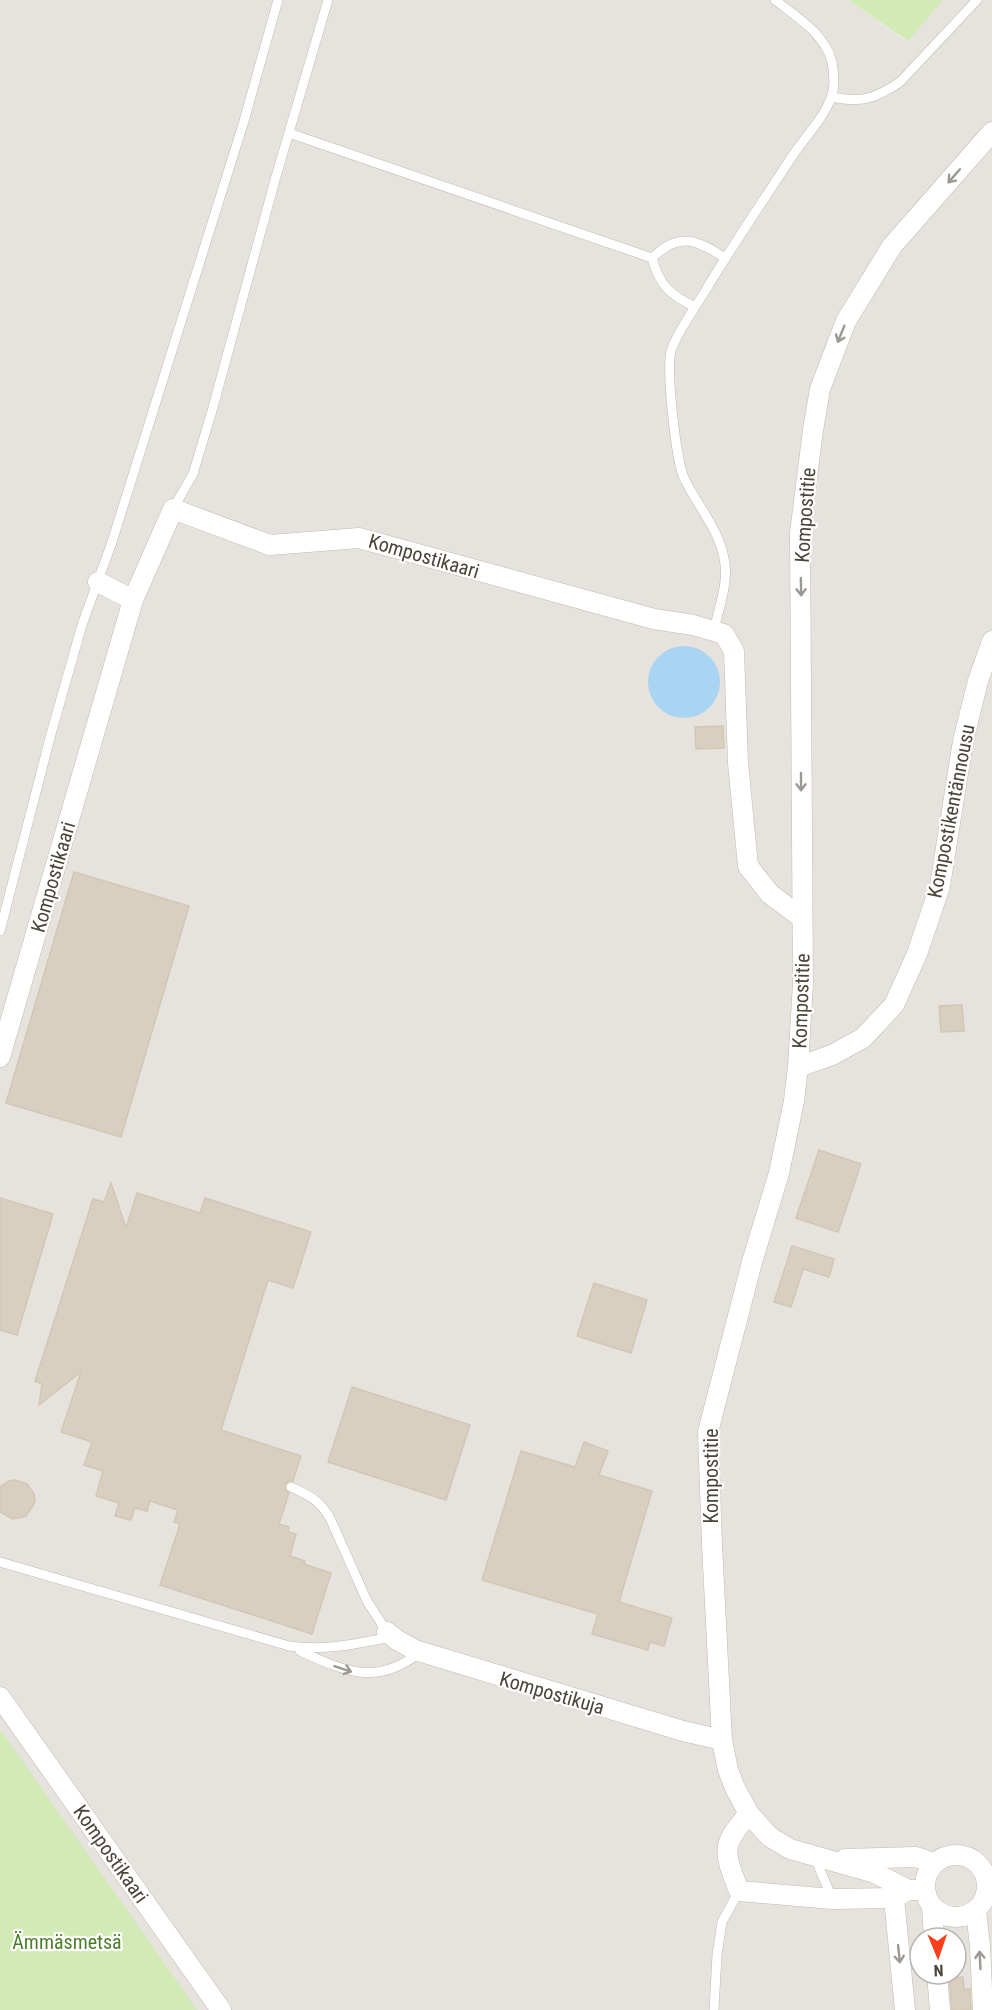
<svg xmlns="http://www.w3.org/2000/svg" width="992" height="2010" viewBox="0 0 992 2010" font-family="'Roboto Condensed',sans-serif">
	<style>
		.industrial { fill: #e6e2dd; fill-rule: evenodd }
		.green { fill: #d2eab5 }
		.water { fill: #a9d4f2 }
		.building { fill: #d8cfc1; stroke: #d3c7b4; stroke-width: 1.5 }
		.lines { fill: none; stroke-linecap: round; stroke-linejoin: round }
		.service-casing { stroke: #c2bbae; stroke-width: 10 }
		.minor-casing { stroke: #c2bbae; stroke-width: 21 }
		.service { stroke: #fff; stroke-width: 9 }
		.minor { stroke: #fff; stroke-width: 20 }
		.oneway { stroke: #9c9892 }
		.labels { text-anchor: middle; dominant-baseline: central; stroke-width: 4.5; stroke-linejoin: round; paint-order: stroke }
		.street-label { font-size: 20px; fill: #4b4439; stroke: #fff }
		.park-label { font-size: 20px; fill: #4a7f2a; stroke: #fff }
	</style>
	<rect width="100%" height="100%" fill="#f6f3ec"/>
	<path class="industrial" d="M 0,0 L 848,0 L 907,41 L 943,0 L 992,0 L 992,2010 L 0,2010 ZM 920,1938 L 956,1938 L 956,1974 L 920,1974 Z"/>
	<path class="green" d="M 848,0 L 943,0 L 908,41 Z
		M 0,1729 L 197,2010 L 0,2010 Z"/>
	<path class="water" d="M648 682a36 36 0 1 1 72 0a36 36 0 1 1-72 0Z"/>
	<path class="building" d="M 723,726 L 724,748 L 696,749 L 695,727 Z
		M 74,872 L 189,906 L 121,1137 L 6,1103 Z
		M 962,1005 L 964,1031 L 941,1032 L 939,1006 Z
		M 819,1150 L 861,1164 L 838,1232 L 796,1218 Z
		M 111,1183 L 126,1228 L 137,1193 L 200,1213 L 205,1198 L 311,1232 L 293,1288 L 268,1280 L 221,1430 L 301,1456 L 293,1481 L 288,1481 L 285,1485 L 285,1490 L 289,1493 L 279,1524 L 289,1527 L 288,1532 L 296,1534 L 290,1556 L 305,1561 L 304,1564 L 331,1573 L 312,1634 L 160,1585 L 180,1524 L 174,1522 L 178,1510 L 150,1501 L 147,1511 L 135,1508 L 131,1520 L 115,1516 L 119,1503 L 96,1496 L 103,1471 L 84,1465 L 92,1442 L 61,1432 L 81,1372 L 39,1405 L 42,1384 L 35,1381 L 93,1199 L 104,1202 Z
		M 0,1198 L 53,1214 L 17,1335 L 0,1330 Z
		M 792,1246 L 834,1259 L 829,1277 L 803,1269 L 791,1307 L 774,1302 Z
		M 594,1283 L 647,1300 L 631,1353 L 577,1336 Z
		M 352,1387 L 470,1425 L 446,1500 L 328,1462 Z
		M 584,1442 L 608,1451 L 599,1475 L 652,1491 L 619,1602 L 672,1618 L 664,1646 L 650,1642 L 648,1650 L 592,1634 L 598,1614 L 482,1580 L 521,1451 L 575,1467 Z
		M 15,1480 L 27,1484 L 34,1494 L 35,1500 L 33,1506 L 26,1516 L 13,1519 L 0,1512 L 0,1487 L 9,1481 Z
		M 949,1974 L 953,1974 L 953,1978 L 963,1977 L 964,1989 L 970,1989 L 971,2010 L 952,2010 Z"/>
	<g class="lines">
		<defs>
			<path id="service" d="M 832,97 C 861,103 875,99 900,82 L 977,0
				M 289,133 L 652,258 C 660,286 669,294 695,307
				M 652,258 C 679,232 696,239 725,258
				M 173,509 L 193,474 L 212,411 L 275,180 L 328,0
				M 714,631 C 718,610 728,585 725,564 C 721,531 698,507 684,478 C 676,461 665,364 672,348 C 680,328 693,311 704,293 C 732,246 763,201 793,155 C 805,137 823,119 831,98 C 835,88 834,73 832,62 C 825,34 797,17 775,0
				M 0,931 L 51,734 L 82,625 L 112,542 L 244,121 L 278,0
				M 291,1487 C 310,1496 318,1499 330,1518 L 367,1601 L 387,1632
				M 0,1562 L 289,1646 C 324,1651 357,1644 390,1637
				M 300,1651 C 344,1671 377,1687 420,1652
				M 814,1856 L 832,1898
				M 714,2010 L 717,1955 L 722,1922 L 739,1891"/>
			<path id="minor" d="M 98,582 L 133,600
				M 0,1057 L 133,600 L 173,509 L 270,545 L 359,538 L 654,619 L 693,625 L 724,634 L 734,651 L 738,763 L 748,866 L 770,894 L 802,918
				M 798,1067 L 832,1055 L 863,1038 L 894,1005 L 917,954 L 940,886 L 963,741 L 978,681 L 992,641
				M 387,1632 L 397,1640 L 415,1650 L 683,1731 L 722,1740
				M 0,1697 L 221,2010
				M 749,1814 C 720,1846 724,1852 739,1891 L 832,1899 L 894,1898 L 908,1890 L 924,1890
				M925 1886a31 31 0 1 1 62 0a31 31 0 1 1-62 0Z
				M 845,1859 L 916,1857 L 934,1863
				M 908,1890 L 875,1873 L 790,1849 L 770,1837 L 749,1814 L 735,1788 L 728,1770 L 722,1740 L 712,1545 L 708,1432 L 752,1262 L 779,1173 L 794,1101 L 798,1067 L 803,983 L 800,533 L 813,430 L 820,389 L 846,321 L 892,246 L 992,132
				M 894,1898 L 905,2010
				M 932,1906 L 934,1938
				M 976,1911 L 980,1946 L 983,2010
				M 937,1974 L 940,2010"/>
		</defs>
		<use href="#service" class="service-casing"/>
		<use href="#minor" class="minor-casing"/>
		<use href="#service" class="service"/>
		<use href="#minor" class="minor"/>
	</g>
	<defs><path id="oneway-shaft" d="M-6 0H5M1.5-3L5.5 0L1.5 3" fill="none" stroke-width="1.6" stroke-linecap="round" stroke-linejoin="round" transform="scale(1.5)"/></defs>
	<g class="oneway">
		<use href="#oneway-shaft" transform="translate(954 176) rotate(131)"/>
		<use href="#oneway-shaft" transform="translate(841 334) rotate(112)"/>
		<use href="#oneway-shaft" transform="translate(801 587) rotate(89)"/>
		<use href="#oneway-shaft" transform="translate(801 782) rotate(90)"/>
		<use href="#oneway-shaft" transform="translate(343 1669) rotate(18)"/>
		<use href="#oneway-shaft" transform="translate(899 1954) rotate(84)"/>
		<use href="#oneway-shaft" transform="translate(980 1960) rotate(-93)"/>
	</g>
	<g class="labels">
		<g class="street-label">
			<text transform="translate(805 515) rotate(-86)">Kompostitie</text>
			<text transform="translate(424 556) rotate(16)">Kompostikaari</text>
			<text transform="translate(951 811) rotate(-79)">Kompostikentännousu</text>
			<text transform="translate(53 877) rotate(-74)">Kompostikaari</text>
			<text transform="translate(801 1001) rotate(-88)">Kompostitie</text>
			<text transform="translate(711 1476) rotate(-90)">Kompostitie</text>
			<text transform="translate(552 1693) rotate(16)">Kompostikuja</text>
			<text transform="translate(111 1854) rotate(55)">Kompostikaari</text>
		</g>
		<g class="park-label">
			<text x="67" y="1942">Ämmäsmetsä</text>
		</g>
	</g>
	<g transform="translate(938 1956) rotate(178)"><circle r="28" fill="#ffffff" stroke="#b7b4b0" stroke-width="1.5"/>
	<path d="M0-4.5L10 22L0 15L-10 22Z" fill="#fc3f1d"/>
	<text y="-9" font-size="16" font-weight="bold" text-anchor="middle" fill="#4b4439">N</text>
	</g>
</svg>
